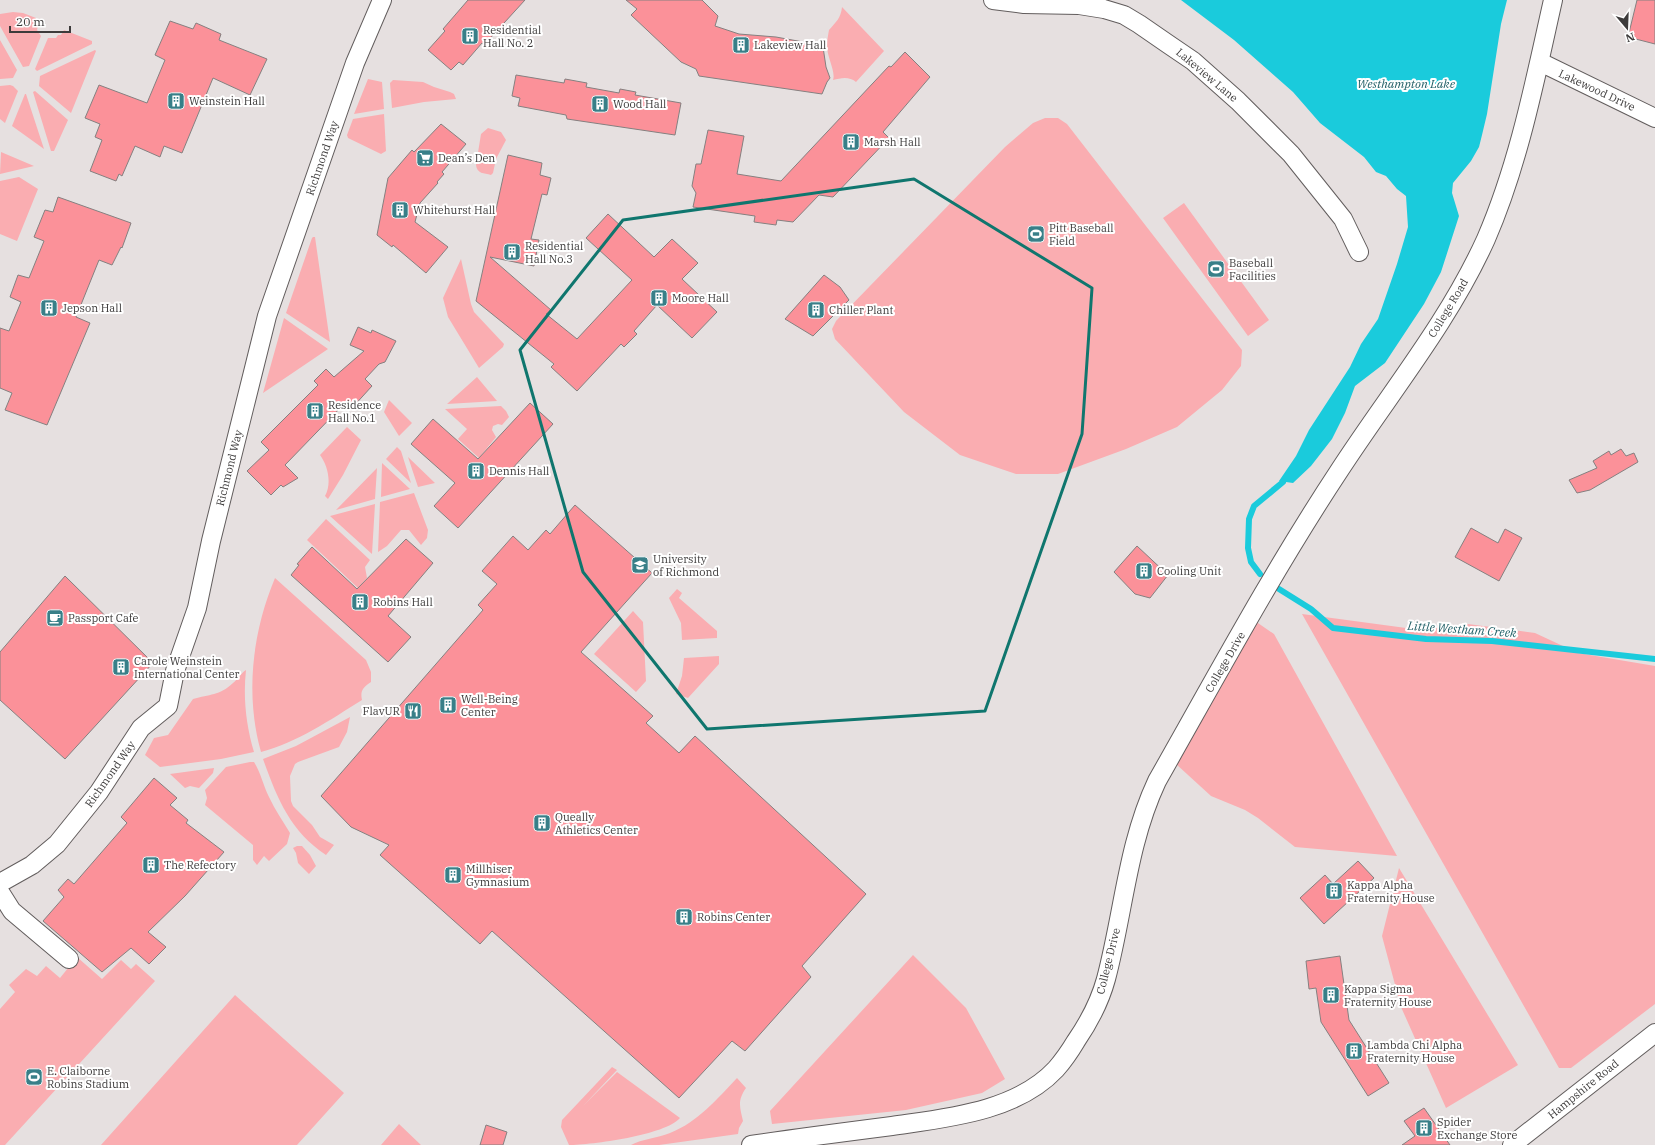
<svg xmlns="http://www.w3.org/2000/svg" width="1655" height="1145" viewBox="0 0 1655 1145" font-family="'IBM Plex Serif',serif">
	<style>
		.green { fill: #faadb1 }
		.water { fill: #1acbdc }
		.lines { fill: none; stroke-linecap: round; stroke-linejoin: round }
		.stream { stroke: #1acbdc; stroke-width: 6 }
		.building { fill: #fb9199; stroke: #858080 }
		.street-casing { stroke: #625d5d; stroke-width: 20 }
		.street { stroke: #fff; stroke-width: 18 }
		.marked { fill: none; stroke: #0f766e; stroke-width: 3; stroke-linejoin: round }
		.labels { text-anchor: middle; dominant-baseline: central; stroke-width: 4; stroke-linejoin: round; paint-order: stroke }
		.poi-label { font-size: 11px; fill: #3d3b3b; stroke: #fff; text-anchor: start }
		.street-label { font-size: 11px; fill: #3d3b3b; stroke: #fff }
		.water-label { font-size: 12px; font-style: italic; fill: #1f5e65; stroke: #fff }
	</style>
	<rect width="100%" height="100%" fill="#e6e0e0"/>
	<path class="green" d="M 842,7 L 884,51 L 856,82 C 849,76 841,78 833,80 C 836,72 827,57 827,46 C 827,41 828,35 829,30 C 836,22 841,18 842,7 Z
		M 13,12 L 23,13 L 36,18 L 34,24 L 38,26 L 37,30 L 41,36 L 29,66 L 23,67 L 0,26 L 0,14 Z
		M 64,30 L 92,41 L 92,44 L 37,71 L 35,69 L 48,38 L 56,38 L 58,35 L 61,35 Z
		M 0,40 L 17,70 L 13,78 L 0,79 Z
		M 95,50 L 96,51 L 71,113 L 39,86 L 40,76 Z
		M 368,79 L 382,82 L 384,109 L 354,114 Z
		M 393,80 L 423,82 L 434,87 L 450,92 L 454,94 L 456,99 L 424,102 L 392,108 L 390,83 Z
		M 10,85 L 13,86 L 18,91 L 5,123 L 0,119 L 0,86 Z
		M 35,91 L 68,120 L 54,151 L 51,151 L 33,92 Z
		M 25,94 L 26,94 L 44,149 L 12,126 Z
		M 384,114 L 386,151 L 381,154 L 348,138 L 347,135 L 353,119 Z
		M 1045,118 L 1058,118 L 1067,124 L 1242,350 L 1241,366 L 1222,390 L 1177,427 L 1126,449 L 1058,474 L 1016,474 L 960,455 L 904,412 L 835,339 L 832,329 L 836,321 L 1005,147 L 1033,123 Z
		M 488,128 L 501,132 L 506,140 L 496,159 L 493,173 L 491,175 C 484,173 477,174 476,165 L 481,134 Z
		M 1,152 L 34,166 L 0,174 Z
		M 19,177 L 38,189 L 17,241 L 0,234 L 0,181 Z
		M 1184,203 L 1269,320 L 1248,336 L 1163,218 Z
		M 313,237 L 315,237 L 330,342 L 286,313 L 312,238 Z
		M 461,259 L 471,304 L 474,312 L 504,344 L 503,347 L 479,368 L 448,317 L 443,298 Z
		M 284,318 L 328,349 L 263,393 Z
		M 477,377 L 497,401 L 447,404 Z
		M 389,400 L 412,423 L 399,436 L 384,412 Z
		M 501,406 L 506,411 L 509,417 L 502,425 L 498,424 L 493,426 L 492,430 L 496,437 L 479,458 L 458,439 L 467,429 L 445,409 Z
		M 347,427 L 361,440 L 343,475 L 328,499 L 325,496 C 332,483 328,466 320,455 Z
		M 397,447 L 401,451 L 411,483 L 386,459 Z
		M 408,457 L 435,483 L 418,487 Z
		M 382,463 L 410,489 L 381,497 Z
		M 377,468 L 375,499 L 336,510 Z
		M 414,493 L 428,530 L 427,538 L 421,545 L 409,530 L 401,530 L 387,546 L 378,552 L 380,502 Z
		M 375,504 L 372,554 L 330,516 Z
		M 326,519 L 370,560 L 365,567 L 367,578 L 358,588 L 307,540 Z
		M 275,578 L 366,660 L 371,672 L 371,682 C 363,687 360,691 362,700 C 330,720 298,742 261,752 C 245,695 252,633 275,578 Z
		M 677,589 L 682,593 L 679,598 L 717,631 L 717,638 L 682,640 L 681,623 L 669,598 Z
		M 633,611 L 643,622 L 646,681 L 636,692 L 594,654 Z
		M 1302,614 L 1421,630 L 1468,624 L 1535,633 L 1578,653 L 1655,666 L 1655,1004 L 1571,1068 L 1559,1068 Z
		M 1255,621 L 1274,634 L 1397,856 L 1295,847 L 1258,818 L 1245,810 L 1211,796 L 1176,764 Z
		M 719,656 L 719,664 L 688,698 L 676,694 L 682,676 L 684,658 Z
		M 246,670 C 243,698 246,725 254,752 L 221,759 L 160,767 L 145,755 L 154,738 L 168,735 L 193,699 C 210,694 219,696 233,683 C 238,679 241,673 246,670 Z
		M 350,717 L 347,732 L 339,747 L 298,762 L 295,764 L 290,776 L 291,801 L 293,806 L 312,825 L 320,837 L 334,845 L 326,855 C 290,831 277,798 263,759 L 296,746 Z
		M 250,762 L 254,762 C 261,773 263,785 269,797 C 275,810 283,821 290,833 L 287,844 L 269,861 L 264,856 L 257,865 L 253,860 L 253,845 L 205,805 L 207,798 L 205,790 L 226,767 Z
		M 214,768 L 213,773 L 199,788 L 190,786 L 185,788 L 170,774 Z
		M 297,846 L 302,846 L 310,855 L 316,866 L 309,874 L 298,863 L 296,853 L 293,848 Z
		M 1399,868 L 1518,1065 L 1446,1108 L 1401,1007 L 1382,936 Z
		M 913,955 L 966,1008 L 1005,1079 L 982,1093 L 906,1110 L 772,1124 L 770,1111 Z
		M 77,957 L 102,979 L 121,960 L 131,969 L 136,964 L 155,981 L 5,1145 L 0,1145 L 0,1009 L 15,992 L 9,985 L 26,969 L 37,976 L 46,966 L 60,978 Z
		M 235,995 L 344,1093 L 297,1145 L 101,1145 Z
		M 612,1067 L 617,1070 L 583,1106 L 617,1072 L 680,1118 C 666,1135 591,1145 569,1145 L 561,1127 L 562,1120 Z
		M 737,1078 L 746,1088 C 737,1101 740,1107 743,1121 L 739,1128 L 738,1134 L 659,1145 L 631,1145 C 642,1139 657,1138 670,1133 C 698,1122 717,1099 737,1078 Z
		M 399,1124 L 421,1145 L 381,1145 Z"/>
	<path class="water" d="M 1181,0 L 1507,0 L 1501,24 L 1487,114 L 1482,135 L 1479,147 L 1471,161 L 1453,183 L 1452,193 L 1459,216 L 1441,272 L 1424,304 L 1385,363 L 1355,386 L 1345,413 L 1332,439 L 1311,466 L 1293,483 L 1279,481 L 1296,456 L 1309,430 L 1350,367 L 1361,344 L 1378,319 L 1397,264 L 1408,227 L 1406,196 L 1397,189 L 1386,176 L 1376,172 L 1364,157 L 1320,123 L 1293,92 L 1234,40 Z"/>
	<g class="lines">
		<path class="stream" d="M 1260,574 L 1251,562 L 1248,548 L 1249,519 L 1254,506 L 1283,482
			M 1279,589 L 1311,609 L 1333,628 L 1426,639 L 1492,641 L 1655,659"/>
	</g>
	<path class="building" d="M 468,0 L 525,0 L 484,45 L 482,43 L 463,65 L 459,62 L 451,70 L 428,50 L 445,31 L 443,29 Z
		M 626,0 L 702,0 L 718,16 L 715,26 L 739,34 L 776,37 L 814,44 L 823,47 L 826,67 L 830,78 L 827,82 L 822,94 L 699,76 L 696,69 L 681,62 L 631,15 L 637,9 Z
		M 1637,0 L 1655,0 L 1655,44 L 1628,37 Z
		M 170,21 L 193,29 L 196,23 L 221,34 L 219,40 L 267,59 L 250,95 L 213,78 L 182,153 L 164,146 L 160,157 L 135,146 L 122,176 L 119,174 L 116,181 L 90,171 L 102,140 L 95,137 L 100,124 L 85,118 L 99,85 L 147,103 L 165,60 L 155,55 Z
		M 905,52 L 930,77 L 883,132 L 889,138 L 833,197 L 819,195 L 793,222 L 777,220 L 776,225 L 754,222 L 755,216 L 693,207 L 696,193 L 692,186 L 696,164 L 701,164 L 708,130 L 744,136 L 737,174 L 781,181 L 889,66 L 891,67 Z
		M 516,75 L 564,83 L 565,79 L 587,83 L 586,87 L 619,93 L 620,89 L 636,92 L 635,95 L 681,103 L 675,135 L 567,119 L 566,115 L 518,106 L 520,98 L 512,96 Z
		M 441,124 L 466,144 L 442,172 L 444,174 L 437,182 L 438,183 L 420,203 L 415,222 L 448,247 L 426,273 L 393,245 L 392,247 L 377,235 L 388,178 L 412,150 L 414,152 Z
		M 508,155 L 542,163 L 540,175 L 551,178 L 547,195 L 542,194 L 531,239 L 539,240 L 534,266 L 490,257 L 551,310 L 546,314 L 577,339 L 632,280 L 586,238 L 608,214 L 654,257 L 672,239 L 698,263 L 682,279 L 717,312 L 692,338 L 657,305 L 634,331 L 637,334 L 624,347 L 621,344 L 577,391 L 551,367 L 554,364 L 476,301 Z
		M 58,197 L 131,223 L 122,248 L 121,247 L 112,265 L 99,260 L 76,317 L 90,323 L 47,425 L 5,410 L 12,393 L 0,388 L 0,328 L 9,331 L 21,302 L 10,297 L 18,275 L 29,278 L 44,241 L 34,237 L 45,210 L 53,212 Z
		M 824,275 L 840,287 L 849,300 L 813,336 L 785,319 Z
		M 358,327 L 371,333 L 372,330 L 396,341 L 385,362 L 379,364 L 365,379 L 372,386 L 352,408 L 346,402 L 285,465 L 298,478 L 283,487 L 281,485 L 271,495 L 247,471 L 269,450 L 261,442 L 318,385 L 314,381 L 326,369 L 334,377 L 364,351 L 350,345 Z
		M 530,403 L 553,424 L 458,528 L 434,506 L 455,483 L 411,444 L 433,419 L 478,459 Z
		M 1621,449 L 1626,456 L 1634,453 L 1638,462 L 1590,490 L 1577,493 L 1569,480 L 1597,468 L 1593,461 L 1609,451 L 1611,455 Z
		M 575,505 L 652,573 L 581,652 L 653,716 L 646,723 L 679,753 L 695,736 L 866,894 L 802,966 L 811,977 L 745,1051 L 732,1041 L 679,1098 L 492,931 L 480,944 L 380,855 L 389,845 L 351,827 L 321,796 L 483,610 L 478,605 L 497,584 L 482,571 L 513,536 L 528,550 L 546,530 L 550,534 Z
		M 1471,528 L 1498,543 L 1505,529 L 1522,538 L 1499,581 L 1455,557 Z
		M 406,539 L 433,563 L 388,616 L 411,637 L 388,662 L 291,575 L 299,565 L 297,564 L 312,547 L 357,589 Z
		M 1137,546 L 1168,575 L 1150,598 L 1135,594 L 1114,572 Z
		M 65,576 L 153,663 L 65,759 L 0,700 L 0,652 Z
		M 154,778 L 177,798 L 170,805 L 188,820 L 186,823 L 224,852 L 185,896 L 148,932 L 166,947 L 149,964 L 131,948 L 102,972 L 43,921 L 64,897 L 58,890 L 68,879 L 74,884 L 127,823 L 121,817 Z
		M 1358,861 L 1374,878 L 1324,924 L 1300,898 L 1325,875 L 1333,884 Z
		M 1340,956 L 1349,1020 L 1389,1083 L 1368,1096 L 1321,1022 L 1316,988 L 1309,989 L 1306,961 Z
		M 1424,1108 L 1450,1145 L 1402,1145 L 1415,1136 L 1404,1121 Z
		M 486,1125 L 507,1132 L 503,1145 L 480,1145 Z"/>
	<g class="lines">
		<defs>
			<path id="street" d="M 993,0 L 1024,4 L 1079,5 L 1104,9 L 1124,15 L 1139,24 L 1168,44 L 1193,61 L 1238,101 L 1291,154 L 1343,219 L 1359,252
				M 1540,62 L 1655,118
				M 0,883 L 32,865 L 57,844 L 99,792 L 141,728 L 168,706 L 175,671 L 197,608 L 211,541 L 267,316 L 355,63 L 382,0
				M 0,892 L 12,911 L 69,959
				M 751,1145 C 798,1138 845,1132 892,1126 C 946,1118 1016,1112 1056,1069 C 1063,1061 1070,1051 1076,1041 C 1089,1022 1100,1001 1106,979 C 1124,911 1127,845 1157,781 C 1216,677 1273,571 1339,471 C 1389,394 1448,323 1486,239 C 1519,163 1535,80 1553,0
				M 1512,1145 L 1655,1033"/>
		</defs>
		<use href="#street" class="street-casing"/>
		<use href="#street" class="street"/>
	</g>
	<path class="marked" d="M 914,179 L 1092,288 L 1082,434 L 985,711 L 707,729 L 583,572 L 520,350 L 623,220 Z"/>
	<defs>
		<symbol id="building-square" viewBox="-11 -11 22 22"><rect x="-9" y="-9" width="18" height="18" rx="4" fill="#387f88" stroke="#fff"/><path d="M-4-6H4V6H1V3H-1V6H-4ZM-2.5-4.3h1.7v1.8h-1.7ZM.8-4.3h1.7v1.8H.8ZM-2.5-1h1.7V.8h-1.7ZM.8-1h1.7V.8H.8Z" fill="#fff"/></symbol>
		<symbol id="supermarket-square" viewBox="-11 -11 22 22"><rect x="-9" y="-9" width="18" height="18" rx="4" fill="#387f88" stroke="#fff"/><path d="M-6-5.5h2.5l.6 2H6L4.5 2H-2.5L-4.4-4H-6ZM-1.5 3.2a1.3 1.3 0 1 0 .1 0ZM3 3.2a1.3 1.3 0 1 0 .1 0Z" fill="#fff"/></symbol>
		<symbol id="stadium-square" viewBox="-11 -11 22 22"><rect x="-9" y="-9" width="18" height="18" rx="4" fill="#387f88" stroke="#fff"/><path d="M0-5a6.5 5 0 1 0 0 10a6.5 5 0 1 0 0-10ZM-3.5-1.8h7v3.6h-7Z" fill="#fff"/></symbol>
		<symbol id="university-square" viewBox="-11 -11 22 22"><rect x="-9" y="-9" width="18" height="18" rx="4" fill="#387f88" stroke="#fff"/><path d="M0-5L7-2L0 1L-7-2ZM-4 1L0 2.5L4 1V4Q0 6-4 4Z" fill="#fff"/></symbol>
		<symbol id="cafe-square" viewBox="-11 -11 22 22"><rect x="-9" y="-9" width="18" height="18" rx="4" fill="#387f88" stroke="#fff"/><path d="M-5.5-4.5H6V0H3Q3 3.5 0 3.5H-2.5Q-5.5 3.5-5.5 0ZM3-3.2v2h1.7v-2ZM-6 4.5H4V6H-6Z" fill="#fff"/></symbol>
		<symbol id="restaurant-square" viewBox="-11 -11 22 22"><rect x="-9" y="-9" width="18" height="18" rx="4" fill="#387f88" stroke="#fff"/><path d="M-5-6h1v4h1v-4h1v4h1v-4h1v5L-1.5 .5V6h-2V.5L-5-1ZM5-6V6H3V1.5H1.5Q1.5-4 5-6Z" fill="#fff"/></symbol>
	</defs>
	<g fill-rule="evenodd">
		<use href="#building-square" x="460" y="26" width="20" height="20"/>
		<use href="#building-square" x="731" y="35" width="20" height="20"/>
		<use href="#building-square" x="166" y="91" width="20" height="20"/>
		<use href="#building-square" x="590" y="94" width="20" height="20"/>
		<use href="#building-square" x="841" y="132" width="20" height="20"/>
		<use href="#supermarket-square" x="415" y="148" width="20" height="20"/>
		<use href="#building-square" x="390" y="200" width="20" height="20"/>
		<use href="#stadium-square" x="1026" y="224" width="20" height="20"/>
		<use href="#building-square" x="502" y="242" width="20" height="20"/>
		<use href="#stadium-square" x="1206" y="259" width="20" height="20"/>
		<use href="#building-square" x="649" y="288" width="20" height="20"/>
		<use href="#building-square" x="39" y="298" width="20" height="20"/>
		<use href="#building-square" x="806" y="300" width="20" height="20"/>
		<use href="#building-square" x="305" y="401" width="20" height="20"/>
		<use href="#building-square" x="466" y="461" width="20" height="20"/>
		<use href="#university-square" x="630" y="555" width="20" height="20"/>
		<use href="#building-square" x="1134" y="561" width="20" height="20"/>
		<use href="#building-square" x="350" y="592" width="20" height="20"/>
		<use href="#cafe-square" x="45" y="608" width="20" height="20"/>
		<use href="#building-square" x="111" y="657" width="20" height="20"/>
		<use href="#building-square" x="438" y="695" width="20" height="20"/>
		<use href="#restaurant-square" x="403" y="701" width="20" height="20"/>
		<use href="#building-square" x="532" y="813" width="20" height="20"/>
		<use href="#building-square" x="141" y="855" width="20" height="20"/>
		<use href="#building-square" x="443" y="865" width="20" height="20"/>
		<use href="#building-square" x="1324" y="881" width="20" height="20"/>
		<use href="#building-square" x="674" y="907" width="20" height="20"/>
		<use href="#building-square" x="1321" y="985" width="20" height="20"/>
		<use href="#building-square" x="1344" y="1041" width="20" height="20"/>
		<use href="#stadium-square" x="24" y="1067" width="20" height="20"/>
		<use href="#building-square" x="1414" y="1118" width="20" height="20"/>
	</g>
	<g class="labels">
		<g class="poi-label">
			<text x="483" y="30">Residential<tspan x="483" dy="13">Hall No. 2</tspan></text>
			<text x="754" y="45">Lakeview Hall</text>
			<text x="189" y="101">Weinstein Hall</text>
			<text x="613" y="104">Wood Hall</text>
			<text x="864" y="142">Marsh Hall</text>
			<text x="438" y="158">Dean’s Den</text>
			<text x="413" y="210">Whitehurst Hall</text>
			<text x="1049" y="228">Pitt Baseball<tspan x="1049" dy="13">Field</tspan></text>
			<text x="525" y="246">Residential<tspan x="525" dy="13">Hall No.3</tspan></text>
			<text x="1229" y="263">Baseball<tspan x="1229" dy="13">Facilities</tspan></text>
			<text x="672" y="298">Moore Hall</text>
			<text x="62" y="308">Jepson Hall</text>
			<text x="829" y="310">Chiller Plant</text>
			<text x="328" y="405">Residence<tspan x="328" dy="13">Hall No.1</tspan></text>
			<text x="489" y="471">Dennis Hall</text>
			<text x="653" y="559">University<tspan x="653" dy="13">of Richmond</tspan></text>
			<text x="1157" y="571">Cooling Unit</text>
			<text x="373" y="602">Robins Hall</text>
			<text x="68" y="618">Passport Cafe</text>
			<text x="134" y="661">Carole Weinstein<tspan x="134" dy="13">International Center</tspan></text>
			<text x="461" y="699">Well-Being<tspan x="461" dy="13">Center</tspan></text>
			<text x="400" y="711" text-anchor="end">FlavUR</text>
			<text x="555" y="817">Queally<tspan x="555" dy="13">Athletics Center</tspan></text>
			<text x="164" y="865">The Refectory</text>
			<text x="466" y="869">Millhiser<tspan x="466" dy="13">Gymnasium</tspan></text>
			<text x="1347" y="885">Kappa Alpha<tspan x="1347" dy="13">Fraternity House</tspan></text>
			<text x="697" y="917">Robins Center</text>
			<text x="1344" y="989">Kappa Sigma<tspan x="1344" dy="13">Fraternity House</tspan></text>
			<text x="1367" y="1045">Lambda Chi Alpha<tspan x="1367" dy="13">Fraternity House</tspan></text>
			<text x="47" y="1071">E. Claiborne<tspan x="47" dy="13">Robins Stadium</tspan></text>
			<text x="1437" y="1122">Spider<tspan x="1437" dy="13">Exchange Store</tspan></text>
		</g>
		<g class="street-label">
			<text transform="translate(1207 75) rotate(40)">Lakeview Lane</text>
			<text transform="translate(1597 90) rotate(25)">Lakewood Drive</text>
			<text transform="translate(322 158) rotate(-71)">Richmond Way</text>
			<text transform="translate(1448 308) rotate(-59)">College Road</text>
			<text transform="translate(229 468) rotate(-76)">Richmond Way</text>
			<text transform="translate(1225 662) rotate(-60)">College Drive</text>
			<text transform="translate(110 774) rotate(-55)">Richmond Way</text>
			<text transform="translate(1108 961) rotate(-76)">College Drive</text>
			<text transform="translate(1583 1089) rotate(-39)">Hampshire Road</text>
		</g>
		<g class="water-label">
			<text x="1406" y="83">Westhampton Lake</text>
			<text transform="translate(1462 629) rotate(4)">Little Westham Creek</text>
		</g>
	</g>
	<g transform="translate(1627 28) rotate(161)" stroke="#ffffff" stroke-width="3" paint-order="stroke">
	<path d="M0-3L7 15L0 10L-7 15Z" fill="#3d3b3b"/>
	<text y="-6" font-size="11" font-weight="bold" text-anchor="middle" fill="#3d3b3b">N</text>
	</g>
	<path d="M10 26v6h60v-6" fill="none" stroke="#3d3b3b" stroke-width="2"/>
	<text x="16" y="26" font-size="12" fill="#3d3b3b" stroke="#ffffff" stroke-width="3" paint-order="stroke">20 m</text>
</svg>
